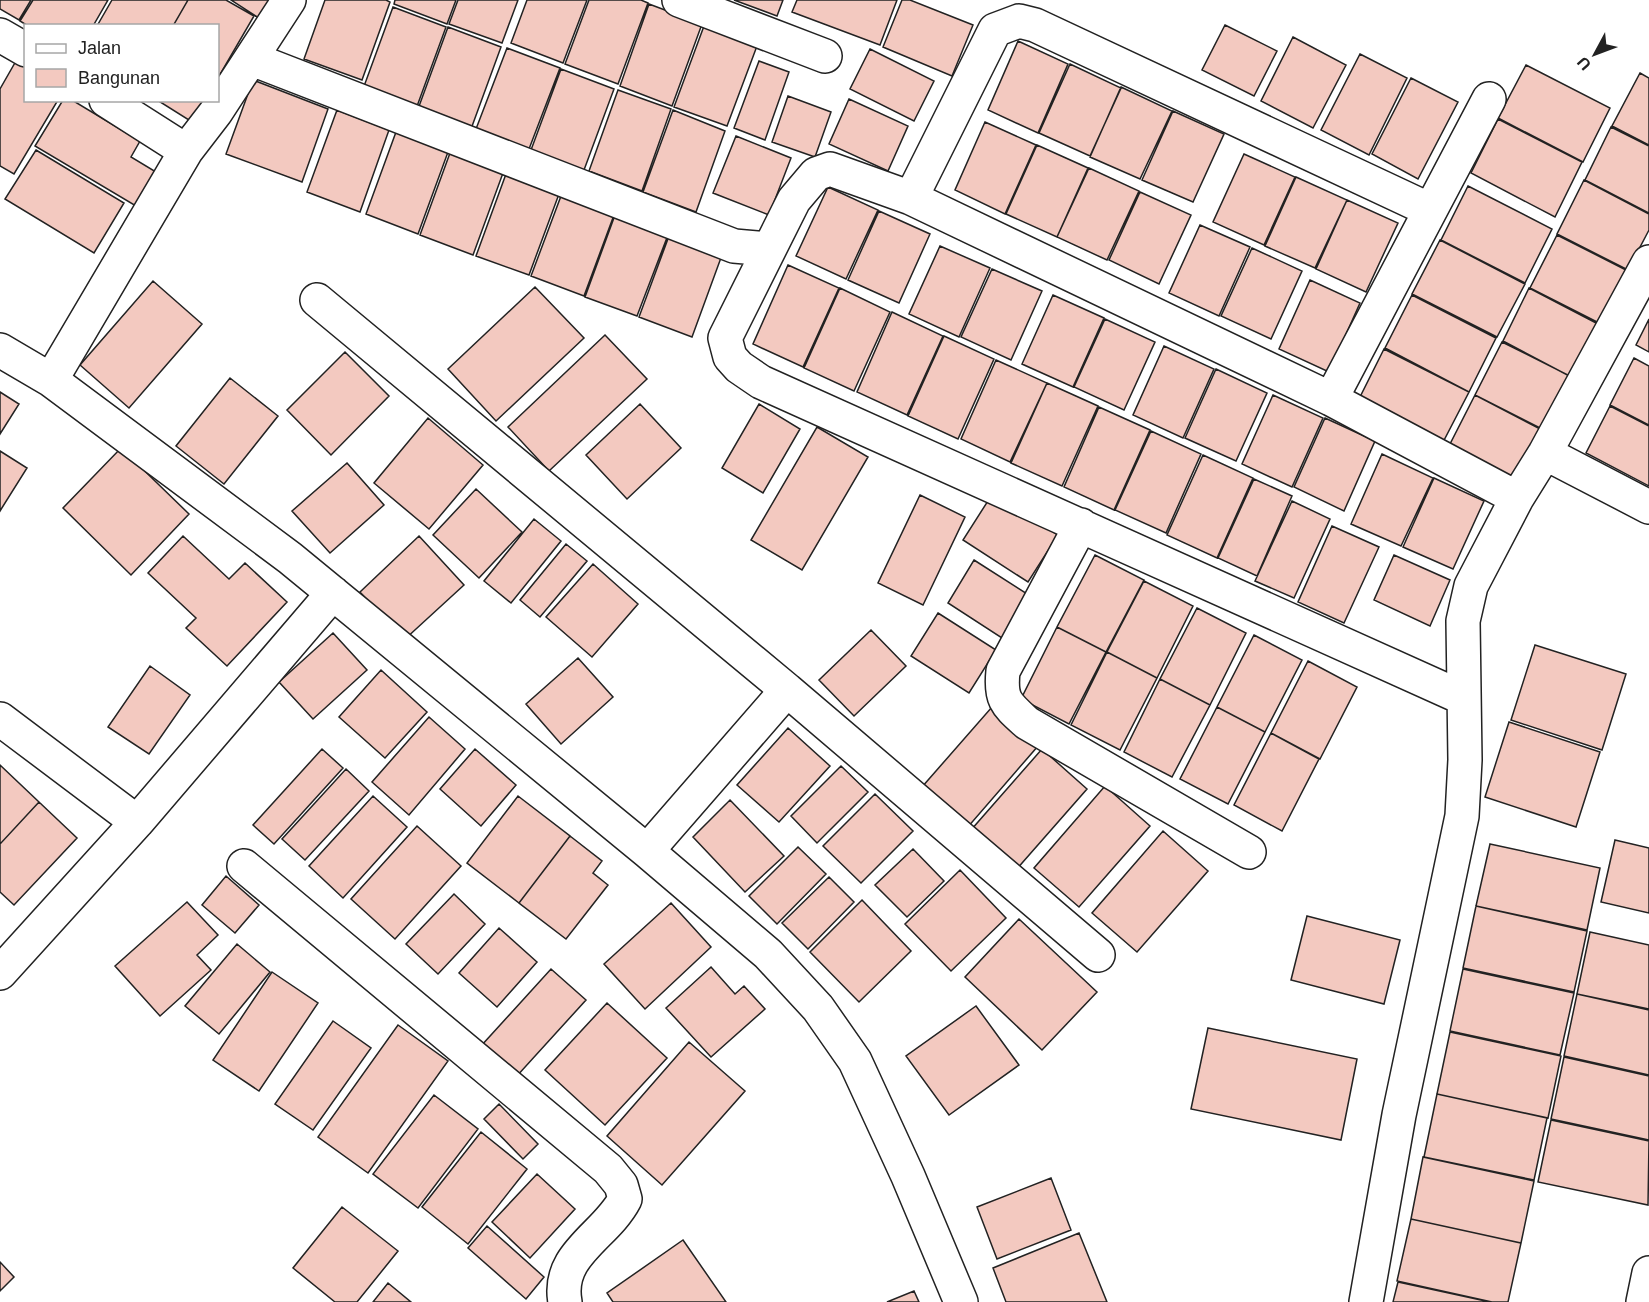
<svg xmlns="http://www.w3.org/2000/svg" width="1649" height="1302" viewBox="0 0 1649 1302" font-family="Helvetica,sans-serif">
	<style>
		.building { fill: #f3c9c0; stroke: #222; stroke-width: 1.5 }
		.lines { fill: none; stroke-linecap: round; stroke-linejoin: round }
		.minor-casing { stroke: #222; stroke-width: 36 }
		.minor { stroke: #fff; stroke-width: 33 }
	</style>
	<rect width="100%" height="100%" fill="#fff"/>
	<path class="building" d="M 0,0 L 31,0 L 19,20 L 0,9 Z
		M 33,0 L 108,0 L 93,26 L 28,26 L 20,21 Z
		M 112,0 L 188,0 L 173,26 L 97,26 Z
		M 188,0 L 226,0 L 254,16 L 218,78 L 218,26 L 173,26 Z
		M 231,0 L 280,0 L 265,22 Z
		M 325,0 L 386,0 L 390,2 L 362,80 L 304,59 Z
		M 395,0 L 456,0 L 447,24 L 394,4 Z
		M 458,0 L 518,0 L 502,43 L 449,24 Z
		M 527,0 L 587,0 L 563,63 L 511,43 Z
		M 589,0 L 641,0 L 648,3 L 618,84 L 565,64 Z
		M 734,0 L 783,0 L 777,16 Z
		M 797,0 L 897,0 L 880,45 L 792,12 Z
		M 902,0 L 910,0 L 973,25 L 952,76 L 883,47 Z
		M 649,4 L 702,24 L 672,106 L 620,86 Z
		M 393,7 L 446,27 L 416,109 L 363,89 Z
		M 1225,25 L 1277,51 L 1254,96 L 1202,70 Z
		M 704,26 L 757,46 L 727,126 L 674,107 Z
		M 448,27 L 501,47 L 471,129 L 418,109 Z
		M 1293,37 L 1346,65 L 1313,128 L 1261,101 Z
		M 1018,41 L 1068,64 L 1038,133 L 988,110 Z
		M 507,48 L 560,68 L 529,149 L 476,129 Z
		M 870,49 L 934,81 L 914,121 L 850,89 Z
		M 1360,54 L 1407,78 L 1369,155 L 1321,130 Z
		M 16,61 L 26,67 L 26,100 L 58,100 L 14,174 L 0,166 L 0,89 Z
		M 759,61 L 789,72 L 765,140 L 734,128 Z
		M 1070,64 L 1121,88 L 1090,156 L 1039,133 Z
		M 1526,65 L 1610,108 L 1583,162 L 1498,118 Z
		M 561,69 L 614,89 L 584,170 L 531,150 Z
		M 1640,73 L 1649,78 L 1649,145 L 1612,126 Z
		M 1411,78 L 1458,102 L 1418,179 L 1372,154 Z
		M 253,80 L 328,109 L 302,182 L 226,154 Z
		M 1121,87 L 1172,111 L 1140,179 L 1090,157 Z
		M 618,90 L 671,109 L 642,191 L 589,171 Z
		M 788,96 L 831,112 L 815,157 L 772,142 Z
		M 849,99 L 908,126 L 888,171 L 829,144 Z
		M 63,100 L 72,100 L 140,141 L 131,157 L 161,175 L 141,209 L 35,146 Z
		M 157,100 L 205,100 L 192,122 Z
		M 337,110 L 389,130 L 360,212 L 307,192 Z
		M 673,110 L 725,131 L 696,212 L 643,192 Z
		M 1173,111 L 1224,134 L 1193,202 L 1142,180 Z
		M 1498,119 L 1582,162 L 1555,217 L 1471,173 Z
		M 985,122 L 1036,145 L 1005,214 L 955,190 Z
		M 1611,127 L 1649,146 L 1649,213 L 1585,180 Z
		M 396,132 L 448,152 L 418,234 L 366,214 Z
		M 736,136 L 791,158 L 769,215 L 713,193 Z
		M 1037,145 L 1088,168 L 1057,237 L 1006,214 Z
		M 36,150 L 124,203 L 94,253 L 5,199 Z
		M 450,153 L 503,173 L 473,255 L 420,235 Z
		M 1244,154 L 1295,177 L 1264,245 L 1213,222 Z
		M 1089,168 L 1139,191 L 1107,260 L 1057,237 Z
		M 506,174 L 559,194 L 529,275 L 476,256 Z
		M 1296,177 L 1347,200 L 1315,268 L 1265,246 Z
		M 1584,180 L 1649,214 L 1649,230 L 1628,270 L 1557,234 Z
		M 1468,186 L 1552,229 L 1525,283 L 1441,240 Z
		M 828,187 L 878,210 L 846,279 L 796,256 Z
		M 1140,192 L 1191,215 L 1159,284 L 1109,260 Z
		M 561,196 L 614,215 L 584,296 L 531,276 Z
		M 1347,200 L 1398,223 L 1366,292 L 1316,269 Z
		M 879,211 L 930,234 L 899,303 L 848,280 Z
		M 615,215 L 668,235 L 637,316 L 585,297 Z
		M 1200,225 L 1250,247 L 1219,316 L 1169,293 Z
		M 1557,235 L 1628,271 L 1601,324 L 1530,288 Z
		M 669,236 L 722,255 L 692,337 L 639,317 Z
		M 1440,240 L 1525,284 L 1497,337 L 1412,294 Z
		M 940,246 L 990,268 L 959,337 L 909,314 Z
		M 1252,248 L 1302,271 L 1271,339 L 1221,316 Z
		M 788,265 L 839,288 L 803,367 L 753,344 Z
		M 992,269 L 1042,291 L 1011,360 L 961,337 Z
		M 1310,280 L 1360,303 L 1329,372 L 1279,349 Z
		M 153,281 L 202,324 L 129,408 L 80,365 Z
		M 535,287 L 584,338 L 496,421 L 448,369 Z
		M 840,288 L 890,312 L 854,391 L 804,368 Z
		M 1529,288 L 1600,325 L 1573,378 L 1503,341 Z
		M 1053,295 L 1104,318 L 1073,387 L 1022,364 Z
		M 1412,295 L 1496,338 L 1469,392 L 1385,348 Z
		M 892,312 L 943,336 L 907,415 L 857,392 Z
		M 1105,319 L 1155,342 L 1124,410 L 1074,387 Z
		M 1649,319 L 1649,352 L 1636,345 Z
		M 605,335 L 647,379 L 549,471 L 508,427 Z
		M 944,336 L 994,359 L 958,439 L 908,416 Z
		M 1502,342 L 1574,378 L 1546,431 L 1475,395 Z
		M 1164,346 L 1214,369 L 1183,438 L 1133,415 Z
		M 1384,349 L 1469,392 L 1441,446 L 1357,403 Z
		M 345,352 L 389,396 L 331,455 L 287,410 Z
		M 1634,358 L 1649,366 L 1649,425 L 1610,405 Z
		M 996,360 L 1047,383 L 1010,462 L 961,439 Z
		M 1216,369 L 1267,393 L 1236,461 L 1185,438 Z
		M 230,378 L 278,416 L 224,484 L 176,446 Z
		M 1047,383 L 1098,406 L 1062,486 L 1011,463 Z
		M 0,392 L 19,404 L 0,434 Z
		M 1273,395 L 1323,418 L 1292,487 L 1242,464 Z
		M 1475,395 L 1546,432 L 1519,485 L 1448,448 Z
		M 640,404 L 681,448 L 627,499 L 586,455 Z
		M 759,404 L 800,429 L 763,493 L 722,468 Z
		M 1610,406 L 1649,426 L 1649,486 L 1586,453 Z
		M 1099,407 L 1150,430 L 1114,510 L 1064,487 Z
		M 428,418 L 483,465 L 429,529 L 374,483 Z
		M 1325,418 L 1375,441 L 1344,511 L 1294,487 Z
		M 817,427 L 868,457 L 802,570 L 751,540 Z
		M 1151,431 L 1201,454 L 1166,533 L 1115,510 Z
		M 121,448 L 189,514 L 131,575 L 63,508 Z
		M 0,451 L 27,468 L 0,511 Z
		M 1382,454 L 1433,478 L 1401,546 L 1351,524 Z
		M 1203,455 L 1253,478 L 1217,558 L 1167,535 Z
		M 347,463 L 384,505 L 330,553 L 292,511 Z
		M 1434,478 L 1484,501 L 1453,569 L 1403,547 Z
		M 1254,479 L 1292,496 L 1257,576 L 1218,558 Z
		M 476,489 L 522,532 L 479,578 L 433,535 Z
		M 993,493 L 1058,535 L 1028,582 L 963,540 Z
		M 920,495 L 965,517 L 923,605 L 878,583 Z
		M 1292,501 L 1330,519 L 1294,598 L 1255,581 Z
		M 534,519 L 561,541 L 511,603 L 484,581 Z
		M 1332,526 L 1379,547 L 1344,623 L 1298,602 Z
		M 183,536 L 229,579 L 245,563 L 287,602 L 227,666 L 186,628 L 196,618 L 148,573 Z
		M 419,536 L 464,585 L 404,640 L 360,592 Z
		M 566,544 L 587,561 L 540,617 L 520,600 Z
		M 1095,555 L 1144,580 L 1106,652 L 1057,627 Z
		M 1394,555 L 1450,580 L 1430,626 L 1374,600 Z
		M 974,560 L 1032,597 L 1005,640 L 948,603 Z
		M 593,564 L 638,604 L 592,657 L 546,617 Z
		M 1144,581 L 1193,606 L 1157,678 L 1107,652 Z
		M 1197,608 L 1246,633 L 1210,705 L 1160,679 Z
		M 938,613 L 996,650 L 969,693 L 911,656 Z
		M 1057,627 L 1106,652 L 1069,724 L 1021,699 Z
		M 871,630 L 906,666 L 854,716 L 819,680 Z
		M 333,633 L 367,670 L 313,719 L 279,682 Z
		M 1254,635 L 1302,660 L 1265,732 L 1217,707 Z
		M 1535,645 L 1626,674 L 1602,750 L 1511,720 Z
		M 1107,652 L 1157,678 L 1120,750 L 1071,725 Z
		M 578,658 L 613,697 L 561,744 L 526,704 Z
		M 1308,661 L 1357,687 L 1320,759 L 1271,733 Z
		M 150,666 L 190,695 L 149,754 L 108,727 Z
		M 381,670 L 427,712 L 385,758 L 339,717 Z
		M 1160,679 L 1210,705 L 1172,777 L 1124,752 Z
		M 992,707 L 1038,746 L 967,828 L 922,787 Z
		M 1217,707 L 1265,732 L 1228,804 L 1180,779 Z
		M 429,717 L 465,749 L 409,815 L 372,782 Z
		M 1509,722 L 1600,752 L 1576,827 L 1485,797 Z
		M 788,728 L 830,766 L 779,822 L 737,785 Z
		M 1271,733 L 1319,759 L 1282,831 L 1234,805 Z
		M 322,749 L 343,768 L 274,844 L 253,825 Z
		M 475,749 L 516,785 L 481,826 L 440,789 Z
		M 1042,749 L 1087,789 L 1016,870 L 971,830 Z
		M 0,765 L 39,802 L 0,844 Z
		M 841,766 L 868,792 L 817,843 L 791,816 Z
		M 346,769 L 369,791 L 305,860 L 282,839 Z
		M 1105,786 L 1150,826 L 1079,907 L 1034,868 Z
		M 875,794 L 913,831 L 861,883 L 823,846 Z
		M 373,796 L 407,827 L 343,898 L 309,866 Z
		M 518,796 L 570,836 L 519,903 L 467,863 Z
		M 730,800 L 784,856 L 745,892 L 693,837 Z
		M 39,802 L 77,838 L 14,905 L 0,892 L 0,844 Z
		M 417,826 L 461,866 L 395,939 L 351,899 Z
		M 1163,831 L 1208,871 L 1137,952 L 1092,913 Z
		M 570,836 L 602,861 L 593,873 L 608,885 L 566,939 L 519,903 Z
		M 1615,840 L 1649,848 L 1649,913 L 1601,902 Z
		M 1490,844 L 1600,868 L 1587,930 L 1476,906 Z
		M 798,847 L 826,874 L 777,924 L 749,896 Z
		M 913,849 L 944,881 L 907,917 L 875,885 Z
		M 960,870 L 1006,918 L 951,971 L 905,924 Z
		M 226,876 L 259,905 L 235,933 L 202,905 Z
		M 829,877 L 854,902 L 808,949 L 782,923 Z
		M 454,894 L 485,924 L 438,974 L 406,944 Z
		M 862,900 L 911,951 L 859,1002 L 810,952 Z
		M 187,902 L 218,935 L 197,955 L 211,970 L 160,1016 L 115,966 Z
		M 671,903 L 711,947 L 645,1009 L 604,964 Z
		M 1476,906 L 1587,931 L 1574,992 L 1463,968 Z
		M 1307,916 L 1400,940 L 1384,1004 L 1291,980 Z
		M 1019,919 L 1097,992 L 1042,1050 L 965,977 Z
		M 499,928 L 537,962 L 497,1007 L 459,973 Z
		M 1590,932 L 1649,945 L 1649,1009 L 1577,994 Z
		M 237,944 L 270,972 L 219,1034 L 185,1006 Z
		M 711,967 L 735,994 L 744,986 L 765,1009 L 711,1057 L 666,1008 Z
		M 551,969 L 586,1000 L 516,1077 L 481,1046 Z
		M 1463,969 L 1574,993 L 1560,1055 L 1450,1031 Z
		M 272,972 L 318,1003 L 259,1091 L 213,1060 Z
		M 1577,994 L 1649,1010 L 1649,1075 L 1564,1056 Z
		M 607,1003 L 667,1058 L 605,1125 L 545,1070 Z
		M 976,1006 L 1019,1065 L 949,1115 L 906,1056 Z
		M 333,1021 L 371,1048 L 313,1130 L 275,1104 Z
		M 398,1025 L 448,1061 L 368,1173 L 318,1137 Z
		M 1208,1028 L 1357,1059 L 1341,1140 L 1191,1109 Z
		M 1450,1032 L 1561,1056 L 1548,1118 L 1437,1094 Z
		M 689,1042 L 745,1091 L 662,1185 L 607,1136 Z
		M 1564,1057 L 1649,1076 L 1649,1140 L 1551,1119 Z
		M 1437,1094 L 1547,1118 L 1534,1180 L 1424,1157 Z
		M 434,1095 L 478,1129 L 418,1208 L 373,1174 Z
		M 499,1104 L 538,1144 L 523,1159 L 484,1119 Z
		M 1551,1120 L 1649,1141 L 1648,1205 L 1538,1182 Z
		M 481,1132 L 527,1169 L 468,1244 L 422,1207 Z
		M 1423,1157 L 1534,1181 L 1521,1243 L 1411,1219 Z
		M 537,1174 L 575,1209 L 530,1258 L 492,1222 Z
		M 1051,1178 L 1071,1230 L 997,1259 L 977,1207 Z
		M 342,1207 L 398,1251 L 357,1302 L 335,1302 L 293,1268 Z
		M 1411,1219 L 1521,1243 L 1508,1302 L 1492,1302 L 1397,1281 Z
		M 487,1226 L 544,1277 L 526,1299 L 468,1248 Z
		M 1079,1233 L 1107,1302 L 1006,1302 L 993,1268 Z
		M 683,1240 L 726,1302 L 613,1302 L 607,1293 Z
		M 0,1262 L 14,1277 L 0,1291 Z
		M 1398,1282 L 1490,1302 L 1393,1302 Z
		M 388,1283 L 411,1302 L 373,1302 Z
		M 914,1291 L 919,1302 L 887,1302 Z"/>
	<g class="lines">
		<defs>
			<path id="minor" d="M 679,0 L 825,56
				M 0,35 L 26,50
				M 252,59 L 734,246 L 769,249
				M 106,100 L 186,151
				M 911,198 L 995,30 L 1019,21 L 1035,25 L 1430,210
				M 317,300 L 787,690
				M 0,350 L 51,380 L 290,558 L 647,851 L 768,954 L 818,1008 L 855,1061 L 908,1176 L 961,1302
				M 51,380 L 186,151 L 216,112 L 289,0
				M 1331,399 L 1489,99
				M 1545,453 L 1649,507
				M 1081,525 L 1003,671 C 1000,700 1006,704 1027,723 L 1249,852
				M 1463,698 L 761,382 L 739,367 L 730,357 L 725,338 L 794,200 L 816,174 L 830,169 L 911,198 L 1331,399 L 1517,498
				M 0,719 L 137,822
				M 647,851 L 787,690 L 1098,955
				M 244,866 L 608,1169 L 621,1185 L 625,1199 C 606,1236 556,1254 565,1302
				M 0,973 L 137,822 L 333,593
				M 1366,1302 L 1399,1115 L 1462,816 L 1465,760 L 1463,621 L 1471,586 L 1517,498 L 1545,453 L 1649,262
				M 1643,1302 L 1649,1273"/>
		</defs>
		<use href="#minor" class="minor-casing"/>
		<use href="#minor" class="minor"/>
	</g>
	<rect x="24" y="24" width="195" height="78" fill="#ffffff" stroke="#a7a7a7" stroke-width="1.5"/>
	<rect x="36" y="44" width="30" height="9" fill="#ffffff" stroke="#a7a7a7" stroke-width="1.5"/>
	<text x="78" y="54" font-size="18" fill="#222222">Jalan</text>
	<rect x="36" y="69" width="30" height="18" fill="#f3c9c0" stroke="#a7a7a7" stroke-width="1.5"/>
	<text x="78" y="84" font-size="18" fill="#222222">Bangunan</text>
	<g transform="translate(1595 54) rotate(229)" stroke="#ffffff" stroke-width="4.5" paint-order="stroke">
	<path d="M0-4.5L10 22L0 15L-10 22Z" fill="#222222"/>
	<text y="-9" font-size="16" font-weight="bold" text-anchor="middle" fill="#222222">U</text>
	</g>
</svg>
